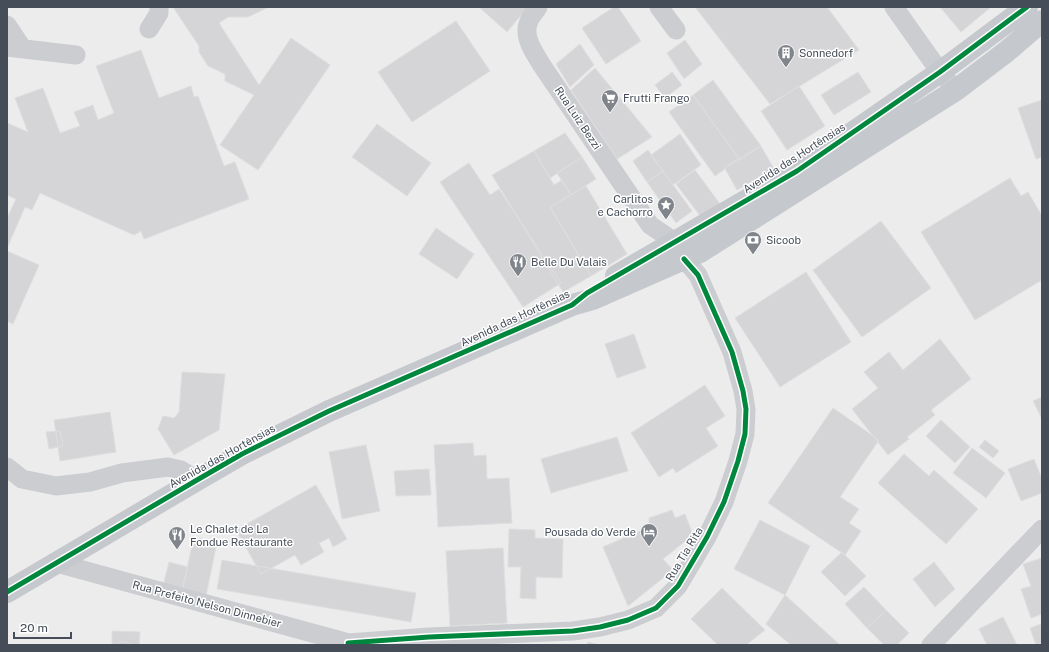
<svg xmlns="http://www.w3.org/2000/svg" width="1049" height="652" viewBox="0 0 1049 652" font-family="'Public Sans',sans-serif">
	<style>
		.building { fill: #d5d4d7; stroke: #dededf }
		.lines { fill: none; stroke-linecap: round; stroke-linejoin: round }
		.minor { stroke: #cbcdd0; stroke-width: 19 }
		.major { stroke: #c5c8cd; stroke-width: 22 }
		.cycleway-casing { stroke: #fff; stroke-width: 8 }
		.cycleway { stroke: #00873e; stroke-width: 5 }
		.labels { text-anchor: middle; dominant-baseline: central; stroke-width: 3; stroke-linejoin: round; paint-order: stroke }
		.poi-label { font-size: 11px; fill: #454d58; stroke: #fff; text-anchor: start }
		.street-label { font-size: 11px; fill: #454d58; stroke: #fff }
	</style>
	<rect width="100%" height="100%" fill="#edecec"/>
	<path class="building" d="M 173,7 L 269,7 L 248,17 L 228,17 L 219,23 L 259,85 L 291,38 L 330,65 L 258,170 L 220,145 L 254,95 L 225,81 L 225,74 L 208,66 L 199,52 L 199,46 Z
		M 479,7 L 528,7 L 507,32 Z
		M 614,7 L 618,7 L 641,41 L 606,64 L 582,28 Z
		M 695,7 L 827,7 L 859,50 L 770,104 Z
		M 940,7 L 991,7 L 961,32 Z
		M 456,21 L 490,71 L 412,122 L 378,72 Z
		M 685,40 L 702,64 L 684,79 L 667,53 Z
		M 580,44 L 594,65 L 570,87 L 556,64 Z
		M 141,50 L 159,98 L 191,86 L 194,97 L 198,96 L 224,166 L 235,162 L 249,199 L 144,239 L 141,231 L 134,235 L 40,193 L 32,210 L 25,207 L 7,248 L 7,218 L 16,199 L 7,195 L 7,123 L 28,132 L 15,98 L 43,88 L 60,133 L 80,126 L 74,112 L 93,105 L 98,120 L 114,113 L 96,66 Z
		M 595,68 L 652,137 L 617,159 L 571,90 Z
		M 672,72 L 682,85 L 665,98 L 655,85 Z
		M 858,72 L 871,92 L 834,115 L 821,95 Z
		M 713,80 L 761,146 L 740,160 L 693,95 Z
		M 799,86 L 825,126 L 787,150 L 761,111 Z
		M 693,95 L 739,159 L 715,176 L 669,112 Z
		M 1042,100 L 1042,157 L 1036,159 L 1018,108 Z
		M 377,124 L 431,163 L 407,196 L 352,157 Z
		M 565,133 L 582,157 L 550,178 L 534,151 Z
		M 680,134 L 701,165 L 673,185 L 651,155 Z
		M 761,146 L 774,169 L 737,190 L 724,167 Z
		M 648,150 L 663,171 L 647,182 L 633,161 Z
		M 534,151 L 554,185 L 562,180 L 571,195 L 550,207 L 591,276 L 563,292 L 492,175 Z
		M 582,157 L 596,179 L 571,195 L 557,173 Z
		M 469,163 L 490,195 L 499,189 L 561,283 L 523,307 L 440,182 Z
		M 695,170 L 720,204 L 701,217 L 676,184 Z
		M 663,171 L 692,211 L 676,223 L 647,182 Z
		M 1010,178 L 1021,196 L 1028,192 L 1042,216 L 1042,280 L 975,320 L 921,232 Z
		M 586,186 L 627,254 L 591,276 L 550,207 Z
		M 881,221 L 931,288 L 862,337 L 813,270 Z
		M 436,228 L 474,254 L 457,279 L 419,254 Z
		M 7,251 L 39,265 L 13,324 L 7,321 Z
		M 806,272 L 851,342 L 780,387 L 735,318 Z
		M 634,334 L 646,368 L 617,378 L 605,344 Z
		M 940,339 L 971,379 L 931,410 L 935,415 L 907,437 L 909,439 L 888,455 L 852,409 L 878,388 L 864,372 L 889,352 L 903,370 Z
		M 182,372 L 225,374 L 219,430 L 174,455 L 158,429 L 163,416 L 174,418 L 179,412 Z
		M 705,385 L 725,416 L 706,428 L 718,446 L 676,473 L 673,468 L 659,477 L 631,433 Z
		M 1042,397 L 1042,419 L 1033,401 Z
		M 833,408 L 879,440 L 840,497 L 859,509 L 849,523 L 861,531 L 845,555 L 768,503 Z
		M 110,412 L 116,452 L 60,461 L 54,420 Z
		M 941,420 L 970,447 L 955,463 L 926,436 Z
		M 60,431 L 63,446 L 49,449 L 46,432 Z
		M 617,437 L 628,471 L 551,493 L 541,459 Z
		M 985,440 L 999,451 L 993,458 L 979,447 Z
		M 473,443 L 474,456 L 486,455 L 487,479 L 509,478 L 512,523 L 438,527 L 434,445 Z
		M 366,445 L 380,511 L 342,519 L 329,452 Z
		M 972,448 L 1005,473 L 986,498 L 953,473 Z
		M 904,454 L 929,476 L 934,470 L 978,509 L 946,544 L 878,483 Z
		M 1034,459 L 1042,479 L 1042,493 L 1021,501 L 1008,469 Z
		M 429,469 L 431,495 L 396,496 L 394,471 Z
		M 316,485 L 347,539 L 333,547 L 329,538 L 319,543 L 324,552 L 301,565 L 295,555 L 261,574 L 236,530 Z
		M 672,510 L 675,518 L 685,514 L 693,535 L 663,559 L 673,570 L 628,606 L 603,547 L 649,527 L 649,518 Z
		M 760,520 L 810,546 L 785,595 L 734,569 Z
		M 509,529 L 535,530 L 535,538 L 563,539 L 562,578 L 536,577 L 536,599 L 520,598 L 521,567 L 508,567 Z
		M 194,537 L 217,542 L 206,596 L 182,590 Z
		M 503,548 L 507,623 L 450,626 L 446,551 Z
		M 842,552 L 866,576 L 845,596 L 821,572 Z
		M 1042,558 L 1042,614 L 1031,618 L 1021,589 L 1031,586 L 1023,564 Z
		M 222,560 L 416,593 L 411,622 L 217,589 Z
		M 169,562 L 188,567 L 182,590 L 163,586 Z
		M 934,562 L 955,589 L 935,607 L 913,579 Z
		M 864,587 L 886,610 L 867,628 L 845,604 Z
		M 722,588 L 765,630 L 746,645 L 718,645 L 691,619 Z
		M 785,595 L 840,645 L 791,645 L 766,624 Z
		M 886,610 L 909,633 L 897,645 L 884,645 L 867,628 Z
		M 1003,617 L 1017,645 L 987,645 L 979,629 Z
		M 1041,624 L 1042,643 L 1036,645 L 1030,628 Z
		M 112,631 L 140,632 L 139,645 L 112,645 Z
		M 120,641 L 134,645 L 119,645 Z
		M 588,642 L 599,645 L 587,645 Z"/>
	<g class="lines">
		<path class="minor" d="M 538,7 C 535,12 531,16 529,21 C 522,36 534,52 541,64 L 650,225 L 675,242
			M 659,7 L 676,30
			M 894,7 L 940,72 L 956,90
			M 7,25 L 23,49
			M 149,29 L 159,13 L 159,7
			M 7,47 L 76,55
			M 7,467 L 22,479 L 56,486 L 90,482 L 122,473 L 168,467 L 181,470 L 197,480
			M 57,563 L 356,645
			M 348,643 L 429,637 L 573,631 L 600,627 L 628,620 L 656,608 L 678,586 L 707,537 L 724,502 L 738,461 L 745,434 L 746,409 L 743,391 L 732,352 L 698,275 L 684,259
			M 931,645 L 1042,529"/>
		<path class="major" d="M 616,276 L 797,171 L 940,72 L 1027,7
			M 7,592 L 197,480 L 242,454 L 329,411 L 572,305 L 593,299 L 700,252 L 956,90 L 1006,52 L 1042,21"/>
		<defs>
			<path id="cycleway" d="M 7,592 L 197,480 L 242,454 L 329,411 L 572,305 L 587,293 L 797,171 L 940,72 L 1027,7
				M 348,643 L 429,637 L 573,631 L 600,627 L 628,620 L 656,608 L 678,586 L 707,537 L 724,502 L 738,461 L 745,434 L 746,409 L 743,391 L 732,352 L 698,275 L 684,259"/>
		</defs>
		<use href="#cycleway" class="cycleway-casing"/>
		<use href="#cycleway" class="cycleway"/>
	</g>
	<defs>
		<symbol id="building-pin" viewBox="-11 -11 22 30"><path d="M0 17L-7.5 6A9.5 9.5 0 1 1 7.5 6Z" fill="#80858c" stroke="#fff"/><path d="M-4-6H4V6H1V3H-1V6H-4ZM-2.5-4.3h1.7v1.8h-1.7ZM.8-4.3h1.7v1.8H.8ZM-2.5-1h1.7V.8h-1.7ZM.8-1h1.7V.8H.8Z" fill="#fff"/></symbol>
		<symbol id="supermarket-pin" viewBox="-11 -11 22 30"><path d="M0 17L-7.5 6A9.5 9.5 0 1 1 7.5 6Z" fill="#80858c" stroke="#fff"/><path d="M-6-5.5h2.5l.6 2H6L4.5 2H-2.5L-4.4-4H-6ZM-1.5 3.2a1.3 1.3 0 1 0 .1 0ZM3 3.2a1.3 1.3 0 1 0 .1 0Z" fill="#fff"/></symbol>
		<symbol id="sight-pin" viewBox="-11 -11 22 30"><path d="M0 17L-7.5 6A9.5 9.5 0 1 1 7.5 6Z" fill="#80858c" stroke="#fff"/><path d="M0-6L1.8-2.2L6-1.7L2.9 1.2L3.7 5.4L0 3.3L-3.7 5.4L-2.9 1.2L-6-1.7L-1.8-2.2Z" fill="#fff"/></symbol>
		<symbol id="bank-pin" viewBox="-11 -11 22 30"><path d="M0 17L-7.5 6A9.5 9.5 0 1 1 7.5 6Z" fill="#80858c" stroke="#fff"/><path d="M-6-4H6V4H-6ZM0-2.3a2.3 2.3 0 1 0 0 4.6a2.3 2.3 0 1 0 0-4.6Z" fill="#fff"/></symbol>
		<symbol id="restaurant-pin" viewBox="-11 -11 22 30"><path d="M0 17L-7.5 6A9.5 9.5 0 1 1 7.5 6Z" fill="#80858c" stroke="#fff"/><path d="M-5-6h1v4h1v-4h1v4h1v-4h1v5L-1.5 .5V6h-2V.5L-5-1ZM5-6V6H3V1.5H1.5Q1.5-4 5-6Z" fill="#fff"/></symbol>
		<symbol id="hotel-pin" viewBox="-11 -11 22 30"><path d="M0 17L-7.5 6A9.5 9.5 0 1 1 7.5 6Z" fill="#80858c" stroke="#fff"/><path d="M-6-4.5h1.5V1H6V5H4.5V3h-9V5H-6ZM-4 0a1.8 1.8 0 1 1 3.6 0ZM.5 0V-2.5h3Q6-2.5 6 0Z" fill="#fff"/></symbol>
	</defs>
	<g fill-rule="evenodd">
		<use href="#building-pin" x="776" y="43" width="20" height="27"/>
		<use href="#supermarket-pin" x="600" y="88" width="20" height="27"/>
		<use href="#sight-pin" x="656" y="195" width="20" height="27"/>
		<use href="#bank-pin" x="743" y="230" width="20" height="27"/>
		<use href="#restaurant-pin" x="508" y="252" width="20" height="27"/>
		<use href="#hotel-pin" x="639" y="522" width="20" height="27"/>
		<use href="#restaurant-pin" x="167" y="525" width="20" height="27"/>
	</g>
	<g class="labels">
		<g class="poi-label">
			<text x="799" y="53">Sonnedorf</text>
			<text x="623" y="98">Frutti Frango</text>
			<text x="653" y="199" text-anchor="end">Carlitos<tspan x="653" dy="13">e Cachorro</tspan></text>
			<text x="766" y="240">Sicoob</text>
			<text x="531" y="262">Belle Du Valais</text>
			<text x="190" y="529">Le Chalet de La<tspan x="190" dy="13">Fondue Restaurante</tspan></text>
			<text x="636" y="532" text-anchor="end">Pousada do Verde</text>
		</g>
		<g class="street-label">
			<text transform="translate(578 118) rotate(56)">Rua Luiz Bezzi</text>
			<text transform="translate(794 158) rotate(-33)">Avenida das Hortênsias</text>
			<text transform="translate(515 318) rotate(-25)">Avenida das Hortênsias</text>
			<text transform="translate(222 456) rotate(-29)">Avenida das Hortênsias</text>
			<text transform="translate(684 554) rotate(-59)">Rua Tia Rita</text>
			<text transform="translate(207 604) rotate(15)">Rua Prefeito Nelson Dinnebier</text>
		</g>
	</g>
	<rect width="1049" height="652" fill="none" stroke="#454d58" stroke-width="16"/>
	<path d="M14 632v6h57v-6" fill="none" stroke="#454d58" stroke-width="2"/>
	<text x="20" y="632" font-size="12" fill="#454d58" stroke="#ffffff" stroke-width="3" paint-order="stroke">20 m</text>
</svg>
